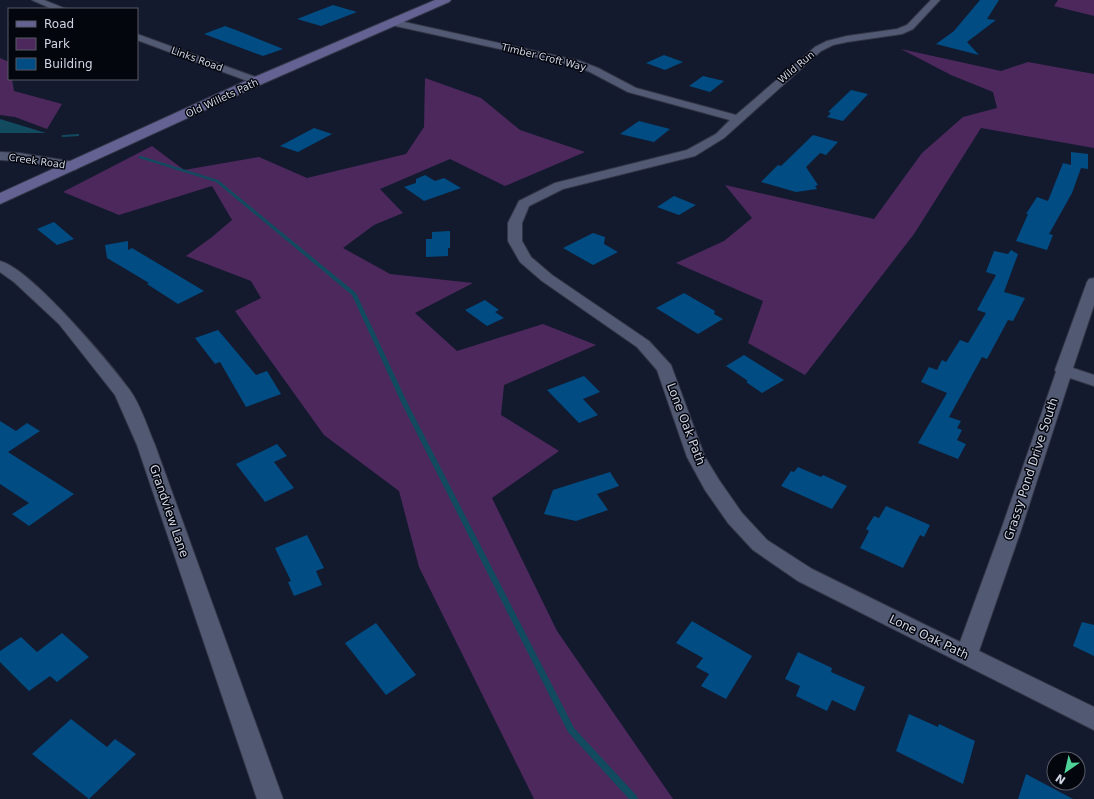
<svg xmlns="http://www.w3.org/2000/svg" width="1094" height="799" viewBox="0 0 1094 799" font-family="'DejaVu Sans',sans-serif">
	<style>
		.green { fill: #4c285d }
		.water { fill: #124b60 }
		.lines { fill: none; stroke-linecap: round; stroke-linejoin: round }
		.stream { fill: #124b60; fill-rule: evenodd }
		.building { fill: #014c82 }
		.minor-casing { stroke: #333647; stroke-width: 2 }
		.secondary-casing { stroke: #333647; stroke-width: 2 }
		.minor { fill: #525a73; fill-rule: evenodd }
		.secondary { fill: #636292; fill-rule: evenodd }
		.labels { text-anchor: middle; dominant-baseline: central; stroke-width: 3; stroke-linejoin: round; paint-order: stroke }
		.far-street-label { font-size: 10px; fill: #d0d5e4; stroke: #04060e }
		.street-label { font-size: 12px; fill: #d0d5e4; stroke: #04060e }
	</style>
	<rect width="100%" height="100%" fill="#141a2e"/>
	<path class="green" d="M 1058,0 L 1094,0 L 1094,16 L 1054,6 Z
		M 901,49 L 1001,71 L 1028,62 L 1094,74 L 1094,148 L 981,128 L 914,234 L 805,375 L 748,343 L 763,301 L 676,263 L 724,241 L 752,218 L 725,185 L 874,219 L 922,153 L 963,117 L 997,108 L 993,92 L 951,75 Z
		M 0,58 L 9,62 L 9,79 L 12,79 L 14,91 L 62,104 L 47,129 L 15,117 L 0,115 Z
		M 425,78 L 481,98 L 520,130 L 585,152 L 505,186 L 450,159 L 380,189 L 403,213 L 374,225 L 343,248 L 390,274 L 473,283 L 415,313 L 457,351 L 543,324 L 596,345 L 504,385 L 501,415 L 559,451 L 492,498 L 557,631 L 673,799 L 534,799 L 419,567 L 399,491 L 324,435 L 235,311 L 261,298 L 251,281 L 186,256 L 212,237 L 232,220 L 212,186 L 119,215 L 63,192 L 152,146 L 184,170 L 259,157 L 307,178 L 406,154 L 424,127 Z"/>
	<path class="water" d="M 0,119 L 46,133 L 0,133 Z"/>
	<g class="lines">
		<path class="stream" d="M 78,134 L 79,134 L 79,136 L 63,137 L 61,136 L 63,135 Z
			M 139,156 L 141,156 L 218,180 L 356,293 L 408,404 L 574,728 L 637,796 L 638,799 L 629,799 L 568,732 L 402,404 L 352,295 L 216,182 L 139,158 Z"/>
	</g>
	<path class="building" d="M 980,0 L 999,0 L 987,19 L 996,20 L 967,42 L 979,55 L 936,44 L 954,31 Z
		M 333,5 L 357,12 L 321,26 L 297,19 Z
		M 225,26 L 236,30 L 283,49 L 263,56 L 204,34 Z
		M 664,55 L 683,62 L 665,70 L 646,63 Z
		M 703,76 L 724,81 L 710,92 L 689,86 Z
		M 851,90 L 868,94 L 843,121 L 827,117 L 831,113 L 828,112 Z
		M 639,121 L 670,129 L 654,142 L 620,134 Z
		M 314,128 L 332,134 L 298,152 L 280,146 Z
		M 813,135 L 838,142 L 826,155 L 820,153 L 806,167 L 818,185 L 815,186 L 817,189 L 796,192 L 761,182 L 778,165 L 781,166 Z
		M 1071,152 L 1088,154 L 1088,169 L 1081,168 L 1072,193 L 1049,234 L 1053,235 L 1047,250 L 1016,241 L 1028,214 L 1026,214 L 1037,197 L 1048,201 L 1063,163 L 1071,165 Z
		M 425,175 L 435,181 L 444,178 L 461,188 L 424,201 L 404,187 L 416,183 L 416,179 Z
		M 674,196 L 696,205 L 679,215 L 657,207 Z
		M 54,222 L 74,239 L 57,245 L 37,229 Z
		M 450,231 L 450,248 L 448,248 L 448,256 L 426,257 L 426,239 L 432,239 L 432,232 Z
		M 593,233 L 605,237 L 604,244 L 618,252 L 593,265 L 563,248 Z
		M 128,241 L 128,250 L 132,248 L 204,291 L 178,304 L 147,284 L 149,283 L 107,258 L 105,245 Z
		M 1011,250 L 1018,254 L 1004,292 L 1025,298 L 1013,321 L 1008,320 L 987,359 L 982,357 L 949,417 L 961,421 L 957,428 L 962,430 L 957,440 L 966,444 L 958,459 L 918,443 L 947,393 L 921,382 L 929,367 L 937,370 L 942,360 L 946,362 L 960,340 L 968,343 L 986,313 L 977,310 L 996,275 L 986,272 L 994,251 L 1008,254 Z
		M 684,293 L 715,311 L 714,314 L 723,319 L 698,334 L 656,308 Z
		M 485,300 L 499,310 L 495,312 L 504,318 L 487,326 L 465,310 Z
		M 218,330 L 256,375 L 267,371 L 281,394 L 246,407 L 220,362 L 215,364 L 195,338 Z
		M 744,355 L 784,380 L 762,393 L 746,382 L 748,381 L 726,366 Z
		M 584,376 L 600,392 L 583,399 L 598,415 L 579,423 L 547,390 Z
		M 0,421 L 16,431 L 27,423 L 40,431 L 8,452 L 74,494 L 29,526 L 12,514 L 29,503 L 0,484 Z
		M 277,444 L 287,456 L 274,462 L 294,488 L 265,502 L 236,464 Z
		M 798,467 L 821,477 L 823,475 L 847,486 L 832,509 L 781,486 L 791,471 L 794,472 Z
		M 610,472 L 619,486 L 597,494 L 608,510 L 576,521 L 544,514 L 553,490 Z
		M 886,506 L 930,525 L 924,537 L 920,535 L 903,568 L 860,548 L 869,531 L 866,529 L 874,516 L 879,518 Z
		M 307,535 L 324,568 L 316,571 L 322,585 L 294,596 L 288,582 L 291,581 L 275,548 Z
		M 692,621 L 752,656 L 726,699 L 701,686 L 709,674 L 696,667 L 703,658 L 676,643 Z
		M 1082,622 L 1094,625 L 1094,656 L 1073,646 Z
		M 376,623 L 416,675 L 386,695 L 345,643 Z
		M 62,633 L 89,657 L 57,682 L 50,676 L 29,691 L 0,662 L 0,651 L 21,637 L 37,652 Z
		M 798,652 L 832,668 L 831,672 L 865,687 L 855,711 L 832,700 L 827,711 L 796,696 L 800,686 L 785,679 Z
		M 909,714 L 938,727 L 939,724 L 975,741 L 963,784 L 896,751 Z
		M 71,719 L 107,747 L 115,739 L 136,754 L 89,799 L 32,754 Z
		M 1026,774 L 1073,799 L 1018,799 Z"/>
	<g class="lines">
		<defs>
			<path id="minor" d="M 32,0 L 44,0 L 66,9 L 52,9 Z
				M 931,0 L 940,0 L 913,29 L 902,34 L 847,42 L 833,45 L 821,51 L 724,138 L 695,156 L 563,189 L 529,206 L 522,223 L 522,241 L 531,257 L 552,275 L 649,341 L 671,365 L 705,457 L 719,480 L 742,513 L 767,540 L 812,569 L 960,642 L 1001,530 L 1056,372 L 1055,370 L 1087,282 L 1089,279 L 1094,278 L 1094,305 L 1073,368 L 1094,375 L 1094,386 L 1070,378 L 1021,530 L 979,651 L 1094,707 L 1094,730 L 798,581 L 753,550 L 728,523 L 705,490 L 687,457 L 657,370 L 637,347 L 542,281 L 520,262 L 508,241 L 508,223 L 519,201 L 555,183 L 687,150 L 716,134 L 730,120 L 628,92 L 590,72 L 573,65 L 391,25 L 386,22 L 391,19 L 580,61 L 598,68 L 636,88 L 736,115 L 815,47 L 827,41 L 847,36 L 897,29 L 907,25 Z
				M 137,34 L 261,79 L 262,81 L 261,83 L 253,83 L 137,40 Z
				M 0,152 L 19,153 L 75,162 L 81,166 L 75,170 L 19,161 L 0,160 Z
				M 0,261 C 30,268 109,362 129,389 C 141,405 147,427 155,445 L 283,799 L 257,799 L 137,445 L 115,395 L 59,324 L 14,282 L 0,272 Z"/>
			<path id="secondary" d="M 435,0 L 451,0 L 449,2 L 262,84 L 0,204 L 0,193 L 252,78 Z"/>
		</defs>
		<use href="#minor" class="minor-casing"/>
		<use href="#secondary" class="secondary-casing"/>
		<use href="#minor" class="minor"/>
		<use href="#secondary" class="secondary"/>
	</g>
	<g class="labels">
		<g class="far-street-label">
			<text transform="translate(544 57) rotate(14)">Timber Croft Way</text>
			<text transform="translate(197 59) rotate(20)">Links Road</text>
			<text transform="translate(796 67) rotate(-40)">Wild Run</text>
			<text transform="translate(222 98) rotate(-25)">Old Willets Path</text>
			<text transform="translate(37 161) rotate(8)">Creek Road</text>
		</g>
		<g class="street-label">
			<text transform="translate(686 424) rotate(69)">Lone Oak Path</text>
			<text transform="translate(1031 469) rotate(-72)">Grassy Pond Drive South</text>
			<text transform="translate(169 511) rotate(71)">Grandview Lane</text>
			<text transform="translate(929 637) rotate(26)">Lone Oak Path</text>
		</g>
	</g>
	<rect x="8" y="8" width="130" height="72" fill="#04060e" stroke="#565964"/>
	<rect x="16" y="21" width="20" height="6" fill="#636292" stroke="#565964"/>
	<text x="44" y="28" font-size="12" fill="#d0d5e4">Road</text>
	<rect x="16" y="38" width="20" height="12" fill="#4c285d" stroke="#565964"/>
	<text x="44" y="48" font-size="12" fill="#d0d5e4">Park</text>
	<rect x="16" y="58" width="20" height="12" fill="#014c82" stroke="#565964"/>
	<text x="44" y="68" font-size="12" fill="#d0d5e4">Building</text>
	<g transform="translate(1066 771) rotate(214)"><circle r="19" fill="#04060e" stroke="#565964"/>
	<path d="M0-3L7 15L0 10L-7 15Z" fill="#50d398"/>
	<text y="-6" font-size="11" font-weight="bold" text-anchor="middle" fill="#d0d5e4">N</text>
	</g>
</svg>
